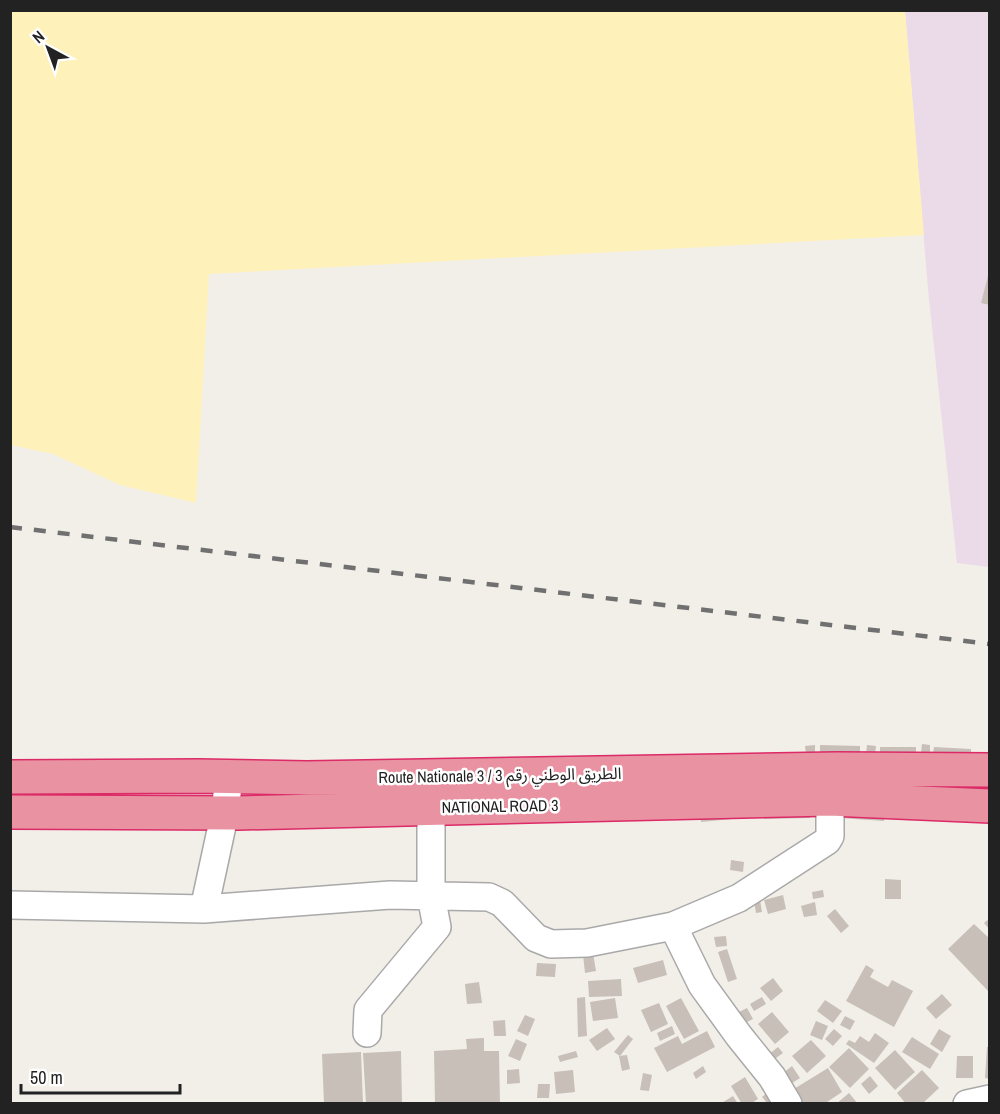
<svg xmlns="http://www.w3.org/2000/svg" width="1000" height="1114" viewBox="0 0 1000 1114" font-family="'Archivo Narrow','Noto Sans Arabic',sans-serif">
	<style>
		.industrial { fill: #ebdbe8 }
		.sand { fill: #fff1ba }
		.building { fill: #c7bfb8 }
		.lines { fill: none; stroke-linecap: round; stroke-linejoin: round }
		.minor-casing { stroke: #a9a9a9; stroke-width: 30 }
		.highway-casing { stroke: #dc2a67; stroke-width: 36 }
		.minor { stroke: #fff; stroke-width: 27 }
		.highway { stroke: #e892a2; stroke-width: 33 }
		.rail { stroke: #707070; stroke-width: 4.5; stroke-dasharray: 12 12; stroke-linecap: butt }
		.labels { text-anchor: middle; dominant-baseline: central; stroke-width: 5; stroke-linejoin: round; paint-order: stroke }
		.street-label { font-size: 16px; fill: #222; stroke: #fff }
	</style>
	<rect width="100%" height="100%" fill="#f2efe9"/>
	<path class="industrial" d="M 905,11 L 989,11 L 989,567 L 957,563 L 928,289 Z"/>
	<path class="sand" d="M 11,10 L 905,11 L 924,235 L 209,274 L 196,503 L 120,485 L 53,454 L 11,445 Z"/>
	<path class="building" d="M 989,272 L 990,273 L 990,305 L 981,303 Z
		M 922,744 L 930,745 L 930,754 L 921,753 Z
		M 815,745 L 815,754 L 806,754 L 805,746 Z
		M 820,745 L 860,746 L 860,755 L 820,754 Z
		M 867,745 L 876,746 L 875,754 L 866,754 Z
		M 880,747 L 916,747 L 916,755 L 880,755 Z
		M 934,747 L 971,749 L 971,756 L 933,753 Z
		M 810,806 L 810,818 L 764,819 L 763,807 Z
		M 841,807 L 885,810 L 884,821 L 840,818 Z
		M 741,808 L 742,818 L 701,822 L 700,812 Z
		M 731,860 L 744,862 L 743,872 L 730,870 Z
		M 885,879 L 901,880 L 901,899 L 885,899 Z
		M 823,890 L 824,897 L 813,899 L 812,892 Z
		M 783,895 L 786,909 L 768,914 L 764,900 Z
		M 760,900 L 762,912 L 756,913 L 754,901 Z
		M 815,902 L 817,915 L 804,917 L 801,906 Z
		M 835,909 L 849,926 L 841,933 L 827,916 Z
		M 990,918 L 990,930 L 984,923 Z
		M 974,924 L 990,939 L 990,993 L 948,949 Z
		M 726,936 L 727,946 L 716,947 L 714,937 Z
		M 727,949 L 737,979 L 728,982 L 718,952 Z
		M 593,953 L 596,971 L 585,973 L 583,955 Z
		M 663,960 L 667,975 L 638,983 L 633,968 Z
		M 537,963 L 556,964 L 555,977 L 536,976 Z
		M 866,965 L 874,970 L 870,977 L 888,987 L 892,980 L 913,991 L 894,1027 L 846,1001 Z
		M 773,978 L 783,991 L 771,1001 L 760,988 Z
		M 621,979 L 622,996 L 589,997 L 588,981 Z
		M 479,982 L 482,1003 L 467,1004 L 465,984 Z
		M 942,994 L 952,1005 L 936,1019 L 926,1008 Z
		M 585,997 L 587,1036 L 578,1037 L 577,998 Z
		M 762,997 L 766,1004 L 754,1011 L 750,1004 Z
		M 615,998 L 618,1018 L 593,1021 L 590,1002 Z
		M 681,998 L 699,1031 L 684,1039 L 666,1006 Z
		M 825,1000 L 842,1011 L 833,1023 L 817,1011 Z
		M 659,1003 L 668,1024 L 651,1032 L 641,1010 Z
		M 747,1008 L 753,1019 L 745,1023 L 739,1012 Z
		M 772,1012 L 789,1032 L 775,1044 L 758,1024 Z
		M 525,1015 L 535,1019 L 528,1036 L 517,1031 Z
		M 845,1016 L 855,1021 L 850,1030 L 840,1025 Z
		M 505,1020 L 506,1036 L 494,1036 L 493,1021 Z
		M 816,1021 L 828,1026 L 822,1040 L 810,1035 Z
		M 672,1026 L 675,1034 L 660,1041 L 657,1033 Z
		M 607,1028 L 615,1039 L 597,1051 L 589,1040 Z
		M 834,1029 L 842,1036 L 833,1046 L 825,1039 Z
		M 939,1029 L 951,1036 L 942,1052 L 930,1044 Z
		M 707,1031 L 715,1047 L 667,1072 L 654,1048 L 678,1036 L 682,1044 Z
		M 875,1033 L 889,1043 L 874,1063 L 846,1044 L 849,1040 L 855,1043 L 860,1036 L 869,1042 Z
		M 628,1035 L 633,1039 L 620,1056 L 614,1052 Z
		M 912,1037 L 939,1054 L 930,1069 L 902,1052 Z
		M 484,1038 L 484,1051 L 499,1051 L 500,1104 L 435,1104 L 434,1051 L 467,1049 L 466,1039 Z
		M 516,1039 L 527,1044 L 520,1061 L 508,1056 Z
		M 811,1040 L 826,1056 L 807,1073 L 792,1056 Z
		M 778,1047 L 783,1053 L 772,1061 L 768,1055 Z
		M 987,1047 L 990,1047 L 990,1079 L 985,1078 Z
		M 849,1048 L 869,1069 L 850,1088 L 829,1067 Z
		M 895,1050 L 915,1072 L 895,1090 L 875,1068 Z
		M 401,1051 L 402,1104 L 366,1104 L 363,1053 Z
		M 576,1051 L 578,1057 L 560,1062 L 558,1056 Z
		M 361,1052 L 363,1104 L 324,1104 L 322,1054 Z
		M 627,1055 L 630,1069 L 622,1071 L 619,1056 Z
		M 957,1056 L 973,1056 L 973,1078 L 956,1078 Z
		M 703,1066 L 706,1072 L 696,1079 L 693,1073 Z
		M 792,1066 L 800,1078 L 789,1085 L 782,1074 Z
		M 828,1068 L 842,1092 L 824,1104 L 796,1104 L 789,1092 Z
		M 519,1069 L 520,1083 L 507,1084 L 507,1070 Z
		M 573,1070 L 575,1092 L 556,1094 L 554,1072 Z
		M 922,1070 L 939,1088 L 922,1104 L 906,1104 L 897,1093 Z
		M 643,1073 L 652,1075 L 649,1091 L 640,1090 Z
		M 870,1076 L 878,1086 L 869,1094 L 861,1084 Z
		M 745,1077 L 758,1099 L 750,1104 L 742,1104 L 731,1086 Z
		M 538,1084 L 550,1084 L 549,1098 L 537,1098 Z
		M 768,1092 L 775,1100 L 771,1104 L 768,1104 L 762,1097 Z
		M 849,1093 L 858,1104 L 836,1104 Z
		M 733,1096 L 738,1104 L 720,1104 Z"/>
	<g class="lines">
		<defs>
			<path id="minor" d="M 10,905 L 204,909 L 390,895 L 489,897 L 502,903 L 536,938 L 551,944 L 587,943 L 673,926 L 739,898 L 827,841 L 830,836 L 830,799
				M 204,909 L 225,812 L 229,777
				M 673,926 L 702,985 L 739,1036 L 772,1077 L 788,1104
				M 367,1033 L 368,1010 L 437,927 L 431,896 L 431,808
				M 967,1104 L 990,1099"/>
			<path id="highway" d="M 10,777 L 199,776 L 307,778 L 837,769 L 990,770
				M 10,812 L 238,813 L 830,799 L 990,806"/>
		</defs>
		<use href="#minor" class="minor-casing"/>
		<use href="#highway" class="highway-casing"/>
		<use href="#minor" class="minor"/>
		<use href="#highway" class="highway"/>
		<path class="rail" d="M 10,527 L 990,644"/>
	</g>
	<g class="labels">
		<g class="street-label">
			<text transform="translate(500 775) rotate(-1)">Route Nationale 3 / الطريق الوطني رقم 3</text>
			<text transform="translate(500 806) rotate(-1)">NATIONAL ROAD 3</text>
		</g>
	</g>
	<rect width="1000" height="1114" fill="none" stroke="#222222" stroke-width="24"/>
	<g transform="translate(48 48) rotate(319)" stroke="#ffffff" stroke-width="4.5" paint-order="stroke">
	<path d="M0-4.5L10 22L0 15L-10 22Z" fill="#222222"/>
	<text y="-9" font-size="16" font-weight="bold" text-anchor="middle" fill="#222222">N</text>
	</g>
	<path d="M21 1084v9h159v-9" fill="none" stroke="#222222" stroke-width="3"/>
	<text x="30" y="1084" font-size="18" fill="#222222" stroke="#ffffff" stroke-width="4.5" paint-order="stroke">50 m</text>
</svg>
